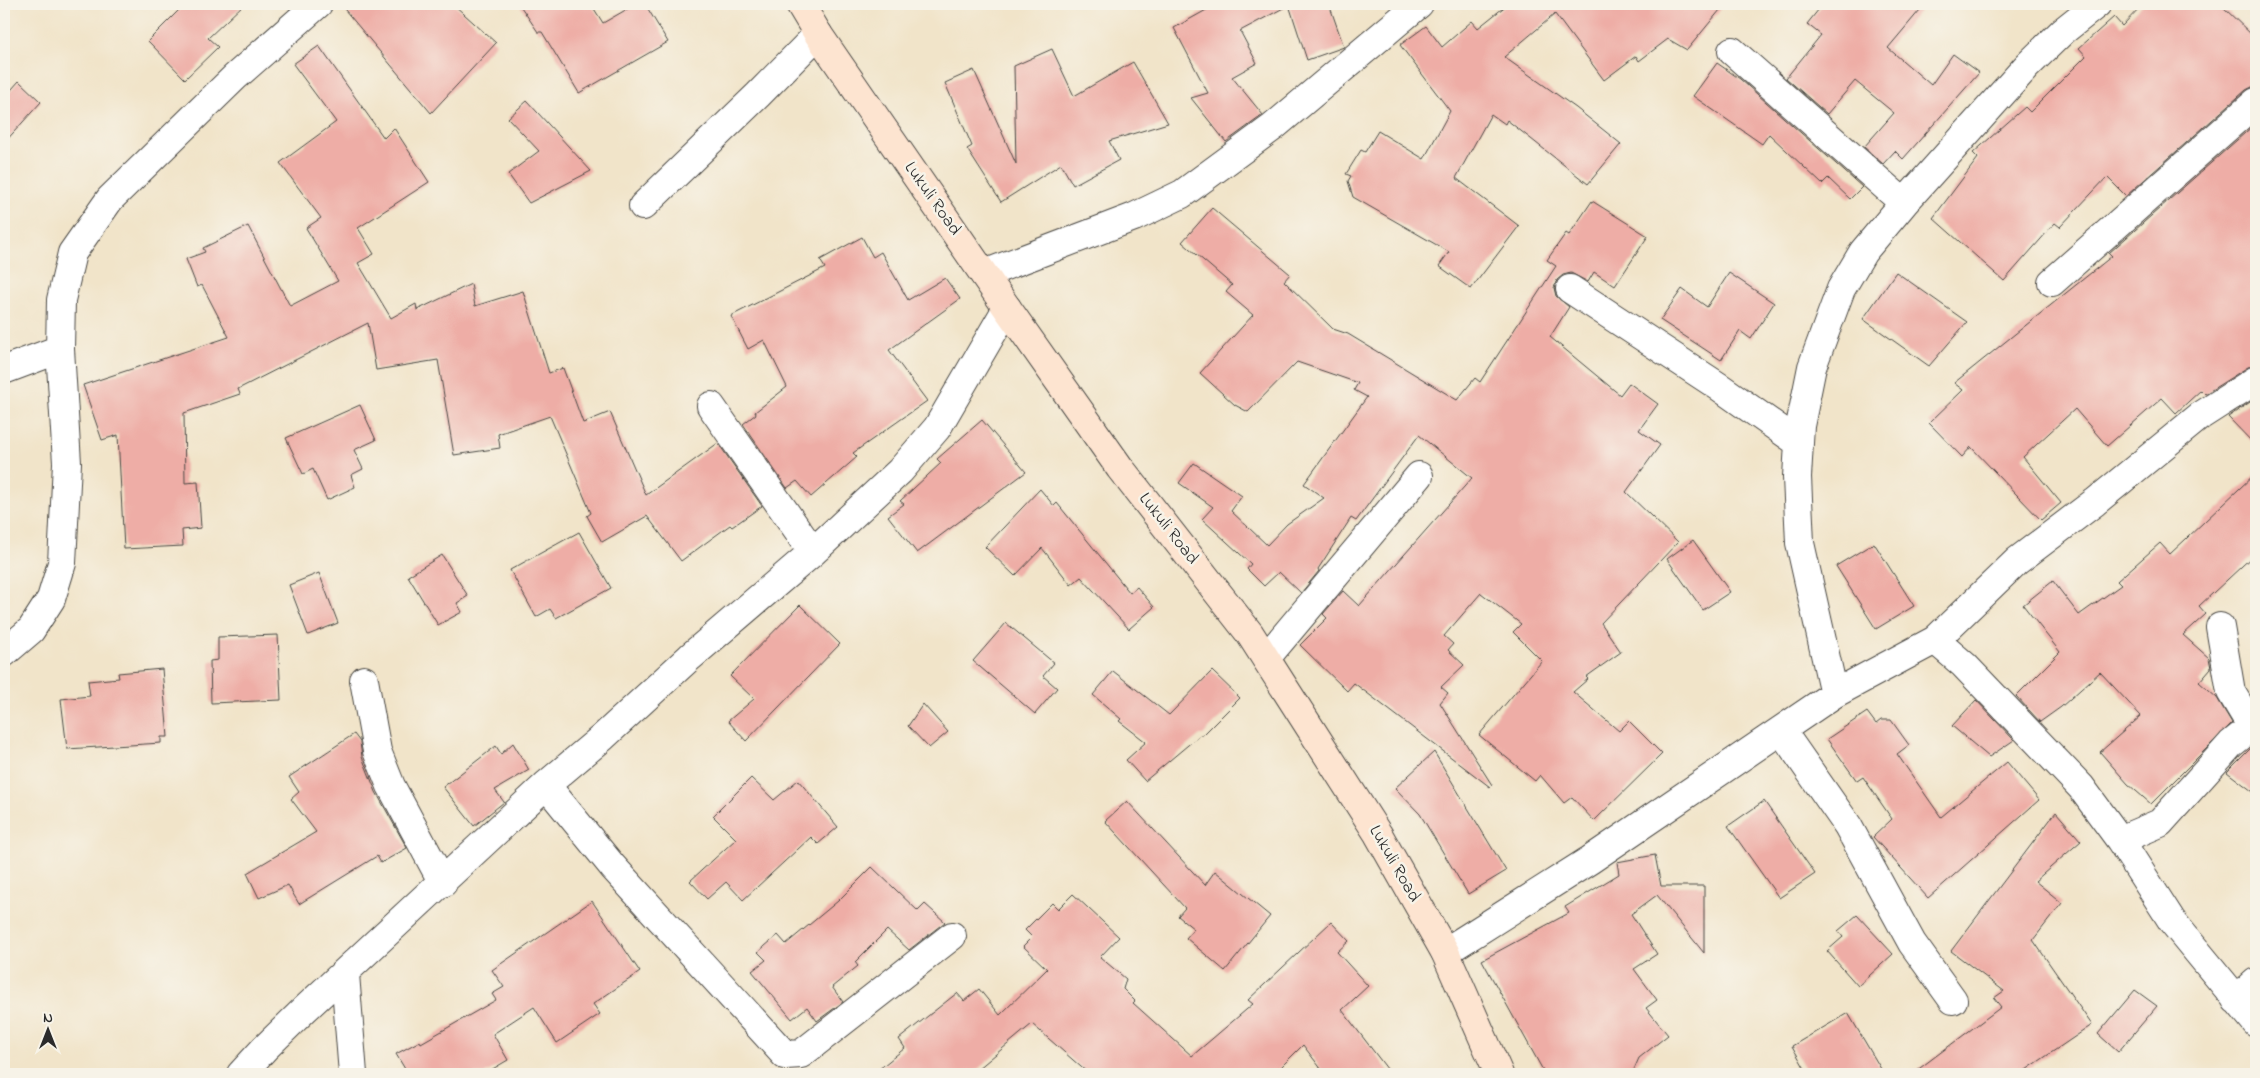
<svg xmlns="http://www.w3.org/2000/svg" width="2260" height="1078" viewBox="0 0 2260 1078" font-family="'Indie Flower',sans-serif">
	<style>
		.building { fill: #eeada6 }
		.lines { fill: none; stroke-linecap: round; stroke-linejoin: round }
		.street-casing { stroke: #494743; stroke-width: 30 }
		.secondary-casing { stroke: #494743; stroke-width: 30 }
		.street { stroke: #fff; stroke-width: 28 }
		.secondary { stroke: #fde4d0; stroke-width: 28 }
		.labels { text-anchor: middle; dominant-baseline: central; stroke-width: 5; stroke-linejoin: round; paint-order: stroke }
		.street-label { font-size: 18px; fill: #2b2b2b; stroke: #f7f3e8 }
	</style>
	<rect width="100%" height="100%" fill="#f7f3e8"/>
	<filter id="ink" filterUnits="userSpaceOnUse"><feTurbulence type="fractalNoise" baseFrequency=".02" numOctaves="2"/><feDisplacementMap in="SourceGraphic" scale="10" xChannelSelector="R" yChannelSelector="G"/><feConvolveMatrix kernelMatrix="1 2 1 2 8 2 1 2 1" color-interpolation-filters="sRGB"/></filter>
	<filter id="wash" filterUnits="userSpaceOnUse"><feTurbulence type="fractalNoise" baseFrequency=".0096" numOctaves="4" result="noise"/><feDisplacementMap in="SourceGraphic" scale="20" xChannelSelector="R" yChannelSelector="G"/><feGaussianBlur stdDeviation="1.12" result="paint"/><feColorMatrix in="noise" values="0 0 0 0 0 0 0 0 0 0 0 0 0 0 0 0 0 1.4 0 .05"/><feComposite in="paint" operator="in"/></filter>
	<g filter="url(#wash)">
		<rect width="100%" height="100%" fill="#f1e4c9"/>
		<g id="blocks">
			<path class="building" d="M 185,4 L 244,4 L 208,38 L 218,47 L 185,79 L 148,41 Z
				M 340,4 L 453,4 L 496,43 L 431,113 Z
				M 519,4 L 591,4 L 603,23 L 636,4 L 645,4 L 668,42 L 579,93 L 542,32 L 538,32 Z
				M 1217,4 L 1329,4 L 1344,47 L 1307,60 L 1289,5 L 1240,31 L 1257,63 L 1232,77 L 1263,115 L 1226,142 L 1191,98 L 1208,93 L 1174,28 Z
				M 1508,4 L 1725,4 L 1687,50 L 1668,39 L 1639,61 L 1636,56 L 1604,80 L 1555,14 L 1504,57 L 1576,108 L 1621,144 L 1588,184 L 1507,120 L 1505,124 L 1491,114 L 1456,178 L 1519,226 L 1471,289 L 1439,266 L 1449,252 L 1353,197 L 1348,181 L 1351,176 L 1346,174 L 1361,150 L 1365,152 L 1378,131 L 1424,159 L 1450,111 L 1400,45 L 1426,26 L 1442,47 L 1472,21 L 1478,28 Z
				M 1823,4 L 1925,4 L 1888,48 L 1931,85 L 1953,54 L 1979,73 L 1903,159 L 1895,151 L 1883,164 L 1864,147 L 1894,113 L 1855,81 L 1827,114 L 1786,78 L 1821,35 L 1807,24 Z
				M 2143,4 L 2220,4 L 2256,39 L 2256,85 L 2246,90 L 2126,196 L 2107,177 L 2060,227 L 2055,223 L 2004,281 L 1933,218 L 1978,158 L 1973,153 L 2025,107 L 2030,112 L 2086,56 L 2079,48 L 2114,17 L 2122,26 Z
				M 319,46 L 384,138 L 394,128 L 429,182 L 358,228 L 374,254 L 358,263 L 391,318 L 416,304 L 417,310 L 471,284 L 475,306 L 523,291 L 549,373 L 563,368 L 583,423 L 610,412 L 646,495 L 718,443 L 762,506 L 732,527 L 730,525 L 681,561 L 647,516 L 602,542 L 587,516 L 591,513 L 550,416 L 498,434 L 500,448 L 454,455 L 438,360 L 376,370 L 368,323 L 238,389 L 240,394 L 184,413 L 185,483 L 198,482 L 201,528 L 182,530 L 183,546 L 124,549 L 118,435 L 102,440 L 83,385 L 229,337 L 202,285 L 197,287 L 186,259 L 205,252 L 203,248 L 248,226 L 290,306 L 338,281 L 306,228 L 321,218 L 280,163 L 336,122 L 293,64 Z
				M 1052,49 L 1074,96 L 1133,62 L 1168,123 L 1109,141 L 1119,160 L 1073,185 L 1061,164 L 1001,202 L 967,149 L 972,146 L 945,83 L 974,70 L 1016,164 L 1014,66 Z
				M 1717,63 L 1740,79 L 1862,187 L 1850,199 L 1828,178 L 1822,184 L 1769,134 L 1762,144 L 1693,96 Z
				M 19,81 L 41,102 L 4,143 L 4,98 Z
				M 527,101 L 591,171 L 529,203 L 508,174 L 539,151 L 508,118 Z
				M 2254,125 L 2256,127 L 2256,365 L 2248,367 L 2205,394 L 2201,390 L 2176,413 L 2162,398 L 2107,446 L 2075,409 L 2023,457 L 2061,503 L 2041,520 L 1971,447 L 1962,457 L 1929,423 L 1963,390 L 1954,383 L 2112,256 L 2109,253 Z
				M 1592,201 L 1648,236 L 1615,286 L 1594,272 L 1588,282 L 1571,273 L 1563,275 L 1557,280 L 1554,288 L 1556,296 L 1569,307 L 1550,337 L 1620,395 L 1629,383 L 1658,404 L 1639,430 L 1660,445 L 1626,492 L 1678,542 L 1601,623 L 1621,652 L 1586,677 L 1588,679 L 1573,692 L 1619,731 L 1629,721 L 1662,754 L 1594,821 L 1572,797 L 1564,803 L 1540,775 L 1535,781 L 1479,735 L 1542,661 L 1513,632 L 1521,624 L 1481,593 L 1444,636 L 1453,644 L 1448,650 L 1464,665 L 1441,687 L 1448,693 L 1440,703 L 1492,785 L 1490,787 L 1354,683 L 1347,691 L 1300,645 L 1327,618 L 1323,614 L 1343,591 L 1359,606 L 1472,478 L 1419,435 L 1356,521 L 1351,518 L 1318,569 L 1319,571 L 1301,593 L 1279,572 L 1264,586 L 1247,569 L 1251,564 L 1202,519 L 1213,507 L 1179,483 L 1194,463 L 1242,496 L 1231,511 L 1267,545 L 1287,524 L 1324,498 L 1304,484 L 1367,397 L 1354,390 L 1358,383 L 1297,362 L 1248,412 L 1235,405 L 1200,373 L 1253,315 L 1226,292 L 1232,285 L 1182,242 L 1212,208 L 1290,274 L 1284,281 L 1333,329 L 1348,334 L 1457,400 L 1475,378 L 1480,382 L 1556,266 L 1547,260 L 1566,233 L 1569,235 Z
				M 862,237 L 873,257 L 881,252 L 908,300 L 945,278 L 960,299 L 889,350 L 927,401 L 853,453 L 857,457 L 811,497 L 797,481 L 787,488 L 743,424 L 756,414 L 755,412 L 787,387 L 764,340 L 748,349 L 731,316 L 825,268 L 820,260 Z
				M 1896,272 L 1967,322 L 1929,366 L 1863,319 Z
				M 1729,273 L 1774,303 L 1751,339 L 1740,331 L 1721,360 L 1660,320 L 1682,289 L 1707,307 Z
				M 2256,398 L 2256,446 L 2228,417 Z
				M 360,405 L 376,440 L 354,450 L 363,469 L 351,475 L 355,487 L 327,500 L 313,469 L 303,474 L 286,438 Z
				M 982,420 L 1026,472 L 917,553 L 888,516 L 904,504 L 900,501 L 941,463 L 937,459 Z
				M 2256,473 L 2256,553 L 2199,606 L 2206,614 L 2183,635 L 2209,658 L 2211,668 L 2199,682 L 2217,698 L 2232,723 L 2151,804 L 2128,784 L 2100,752 L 2141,716 L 2100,672 L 2061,707 L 2040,722 L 2016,696 L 2060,652 L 2023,605 L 2053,581 L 2079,615 L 2121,585 L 2117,581 L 2160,543 L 2170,554 Z
				M 1040,489 L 1054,506 L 1057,503 L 1130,593 L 1137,587 L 1154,607 L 1129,629 L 1081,577 L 1071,585 L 1042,548 L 1015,576 L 985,547 Z
				M 579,532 L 611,588 L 556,618 L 550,609 L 536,617 L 510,570 Z
				M 1693,540 L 1730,592 L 1703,610 L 1667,559 Z
				M 1874,543 L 1914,606 L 1876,629 L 1836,566 Z
				M 442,555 L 468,596 L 457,603 L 462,612 L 438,625 L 408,576 Z
				M 319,573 L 338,623 L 308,635 L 289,585 Z
				M 800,605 L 840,644 L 746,741 L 728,721 L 754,699 L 730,676 Z
				M 1006,623 L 1054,663 L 1043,676 L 1057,688 L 1035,714 L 973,661 Z
				M 278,635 L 281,700 L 211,703 L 210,661 L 218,660 L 218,637 Z
				M 162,669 L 168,737 L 161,737 L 161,743 L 67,749 L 61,699 L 90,696 L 88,681 L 119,678 L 118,673 Z
				M 1113,671 L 1169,715 L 1212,671 L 1240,698 L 1203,735 L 1200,735 L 1145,781 L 1126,760 L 1146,742 L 1119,721 L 1121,719 L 1093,695 Z
				M 1976,700 L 2014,740 L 1989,757 L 1952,726 Z
				M 923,704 L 948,732 L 929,748 L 908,726 Z
				M 1867,712 L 1876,724 L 1881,720 L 1891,720 L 1909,745 L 1897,754 L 1941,817 L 2007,762 L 2039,800 L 1928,898 L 1873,837 L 1892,819 L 1863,777 L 1857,781 L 1827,739 Z
				M 354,734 L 360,742 L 362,757 L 376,792 L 407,848 L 381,863 L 377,856 L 299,904 L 288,885 L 259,898 L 247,873 L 316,832 L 291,799 L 299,792 L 289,777 Z
				M 513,743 L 529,770 L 495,790 L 504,802 L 474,826 L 443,787 L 496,746 L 501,754 Z
				M 2255,744 L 2256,745 L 2256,794 L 2227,772 Z
				M 1434,752 L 1506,871 L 1468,894 L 1420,814 L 1395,788 Z
				M 751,778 L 774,800 L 798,780 L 838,827 L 818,844 L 811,837 L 743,900 L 726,882 L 707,899 L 690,881 L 736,839 L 713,816 Z
				M 1127,801 L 1205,885 L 1215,871 L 1270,916 L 1225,971 L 1186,938 L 1194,929 L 1178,916 L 1185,908 L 1105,821 Z
				M 1764,801 L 1815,874 L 1779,898 L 1728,826 Z
				M 2056,812 L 2081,841 L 2035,881 L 2062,903 L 2033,940 L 2092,1025 L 2020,1074 L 1912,1074 L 2001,1007 L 1994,998 L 2004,991 L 1951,951 Z
				M 1655,855 L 1661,886 L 1704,886 L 1704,953 L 1657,895 L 1631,914 L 1657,954 L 1634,969 L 1657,1000 L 1646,1008 L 1668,1035 L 1639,1058 L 1632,1074 L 1545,1074 L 1482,960 L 1569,913 L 1565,907 L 1619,874 L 1617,862 Z
				M 872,867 L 918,911 L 925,904 L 945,922 L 909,950 L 887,930 L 855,962 L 858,966 L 832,987 L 843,1002 L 817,1021 L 807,1007 L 792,1019 L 752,971 L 766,960 L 758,952 L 778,935 L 786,944 L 838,901 Z
				M 1073,894 L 1119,937 L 1100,957 L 1126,979 L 1123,989 L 1135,1001 L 1133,1003 L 1192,1056 L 1253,1004 L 1248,1000 L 1331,922 L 1349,941 L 1337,952 L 1368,986 L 1342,1010 L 1391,1074 L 1325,1074 L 1303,1045 L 1274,1074 L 1089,1074 L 1032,1024 L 972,1074 L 873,1074 L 905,1048 L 899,1039 L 957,993 L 964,1001 L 979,989 L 1000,1015 L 1047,969 L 1023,946 L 1032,937 L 1025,930 L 1052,903 L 1058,909 Z
				M 592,901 L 640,972 L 593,1004 L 600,1014 L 557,1043 L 534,1007 L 493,1034 L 508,1060 L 484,1074 L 408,1074 L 396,1054 L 420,1041 L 421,1043 L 496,1000 L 492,994 L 504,987 L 492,970 Z
				M 1857,915 L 1893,954 L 1858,986 L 1827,951 L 1843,937 L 1838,931 Z
				M 2135,990 L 2157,1006 L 2118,1052 L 2098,1034 Z
				M 1848,1013 L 1884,1074 L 1808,1074 L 1792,1046 Z"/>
		</g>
	</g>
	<g filter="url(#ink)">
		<use href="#blocks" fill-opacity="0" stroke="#494743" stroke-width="1"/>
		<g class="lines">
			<defs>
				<path id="street" d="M 1732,51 L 1904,203
					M 643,206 L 758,95 L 818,34
					M 984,274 L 1134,217 L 1182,194 L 1273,127 L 1419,4
					M 2052,282 L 2256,102
					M 1570,289 L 1721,388 L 1799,443
					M 4,370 L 60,349
					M 711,406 L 813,552
					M 1935,640 L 2017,561 L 2095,502 L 2200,416 L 2256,380
					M 4,653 L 31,630 L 51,599 L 62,563 L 67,463 L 60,349 L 61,300 L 72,253 L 110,199 L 235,77 L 318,4
					M 1266,658 L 1419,476
					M 364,680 L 377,751 L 391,786 L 443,883
					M 1834,694 L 1800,543 L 1797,477 L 1800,426 L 1812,367 L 1841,289 L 1863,252 L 1904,203 L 2027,66 L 2063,31 L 2097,4
					M 1781,730 L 1848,826 L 1912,943 L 1953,1000
					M 546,785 L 613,867 L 785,1055 L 801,1054 L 952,936
					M 2120,840 L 2160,823 L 2231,744 L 2252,727 L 2231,692 L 2220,627
					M 1445,952 L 1590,860 L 1834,694 L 1935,640 L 1964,665 L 2081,787 L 2120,840 L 2172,921 L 2256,1023
					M 345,974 L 353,1074
					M 2236,1000 L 2256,982
					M 241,1074 L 265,1048 L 304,1010 L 546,785 L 603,737 L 690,657 L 813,552 L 900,471 L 937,428 L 1007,308"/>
				<path id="secondary" d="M 800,4 L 818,34 L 1007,308 L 1120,468 L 1250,634 L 1378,834 L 1445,952 L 1499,1074"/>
			</defs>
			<use href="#street" class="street-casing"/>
			<use href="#secondary" class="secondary-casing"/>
			<use href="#street" class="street"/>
			<use href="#secondary" class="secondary"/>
		</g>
	</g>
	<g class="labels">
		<g class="street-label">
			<text transform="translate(932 199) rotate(55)">Lukuli Road</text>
			<text transform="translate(1168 529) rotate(52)">Lukuli Road</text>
			<text transform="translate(1394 864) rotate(60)">Lukuli Road</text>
		</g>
	</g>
	<rect width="2260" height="1078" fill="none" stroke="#f7f3e8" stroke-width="20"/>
	<g transform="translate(48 1030)" stroke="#f7f3e8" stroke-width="4" paint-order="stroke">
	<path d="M0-4L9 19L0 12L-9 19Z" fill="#2b2b2b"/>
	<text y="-8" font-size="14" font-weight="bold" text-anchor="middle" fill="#2b2b2b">N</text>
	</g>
</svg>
